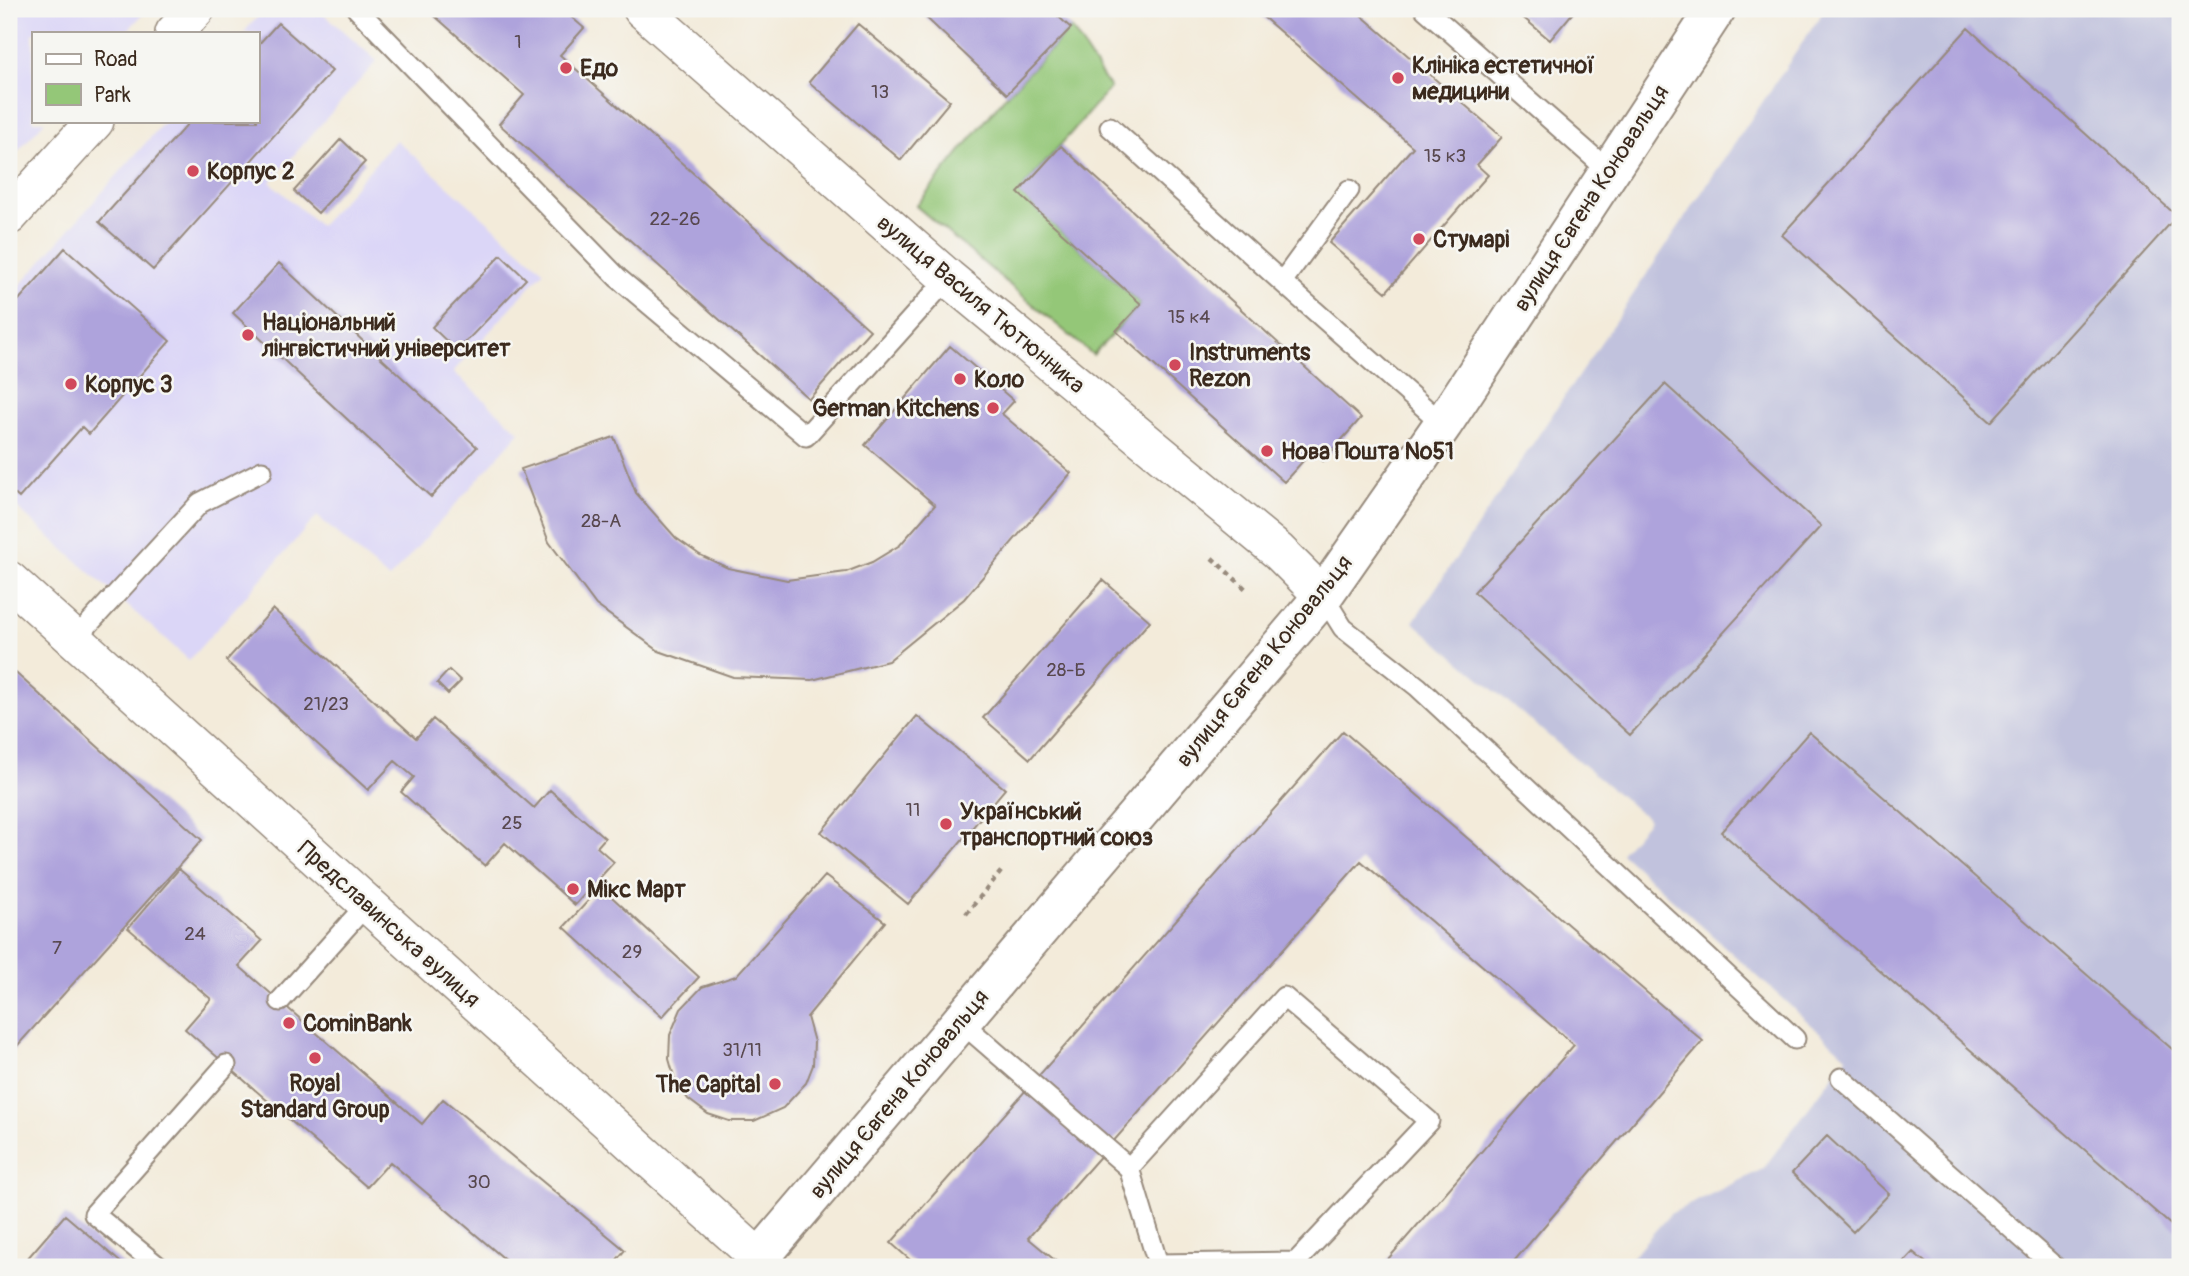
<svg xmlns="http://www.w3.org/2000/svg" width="2189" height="1276" viewBox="0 0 2189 1276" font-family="Pangolin,sans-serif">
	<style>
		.built { fill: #dbd6f7 }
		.industrial { fill: #c1c2dd }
		.green { fill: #94c778; stroke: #68784b; stroke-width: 2 }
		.building { fill: #aea3dc }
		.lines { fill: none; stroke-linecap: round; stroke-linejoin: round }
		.lane-casing { stroke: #978a7c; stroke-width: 23 }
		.street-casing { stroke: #978a7c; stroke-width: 40 }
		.secondary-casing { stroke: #978a7c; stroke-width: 42 }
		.path { stroke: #978a7c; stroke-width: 4.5; stroke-dasharray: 5 5; stroke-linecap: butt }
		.lane { stroke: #fff; stroke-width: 19 }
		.street { stroke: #fff; stroke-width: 37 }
		.secondary { stroke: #fff; stroke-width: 38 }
		.poi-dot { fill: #d1495b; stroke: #f6f6f2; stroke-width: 2.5 }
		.labels { text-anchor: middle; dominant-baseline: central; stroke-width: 5; stroke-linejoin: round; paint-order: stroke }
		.number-label { font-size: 19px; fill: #58484e }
		.poi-label { font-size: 23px; font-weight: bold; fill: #3b2a1e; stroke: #f6f6f2; text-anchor: start }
		.street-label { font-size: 23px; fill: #3b2a1e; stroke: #f6f6f2 }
	</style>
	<rect width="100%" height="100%" fill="#f6f6f2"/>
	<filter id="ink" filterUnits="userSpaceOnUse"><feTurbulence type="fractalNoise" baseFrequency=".0143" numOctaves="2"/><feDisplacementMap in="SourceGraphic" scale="14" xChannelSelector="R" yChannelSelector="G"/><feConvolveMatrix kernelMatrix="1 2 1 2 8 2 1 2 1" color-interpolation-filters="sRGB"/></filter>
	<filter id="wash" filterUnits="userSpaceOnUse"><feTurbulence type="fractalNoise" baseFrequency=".00686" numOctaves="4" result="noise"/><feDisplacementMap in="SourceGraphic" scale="28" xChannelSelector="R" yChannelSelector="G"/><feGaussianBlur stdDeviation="1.57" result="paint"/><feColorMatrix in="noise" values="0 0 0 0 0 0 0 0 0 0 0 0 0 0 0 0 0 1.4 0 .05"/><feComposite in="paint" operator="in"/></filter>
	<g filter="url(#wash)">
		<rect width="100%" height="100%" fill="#f3ebda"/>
		<path class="built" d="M 9,9 L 148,9 L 125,33 L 33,33 L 33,121 L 45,121 L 9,161 Z
			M 265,9 L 318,9 L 377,61 L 270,182 L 320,226 L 396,140 L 544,271 L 453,372 L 520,432 L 389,579 L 317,516 L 189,660 L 9,501 L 9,298 L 165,121 L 257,121 L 257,33 L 243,33 Z"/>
		<path class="industrial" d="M 1825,9 L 2180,9 L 2180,1267 L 1623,1267 L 1670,1214 L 1763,1169 L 1847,1057 L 1621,853 L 1649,820 L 1413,622 Z"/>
		<path class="green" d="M 1071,28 L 1110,88 L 1019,193 L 1141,304 L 1093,355 L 916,206 L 1007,94 Z"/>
		<g id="blocks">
			<path class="building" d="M 427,9 L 562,9 L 584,28 L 560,55 L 870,330 L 809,399 L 499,124 L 524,95 Z
				M 917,9 L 1050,9 L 1071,28 L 1007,94 Z
				M 1254,9 L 1354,9 L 1502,137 L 1477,165 L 1488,175 L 1386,292 L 1329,243 L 1413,147 Z
				M 1513,9 L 1576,9 L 1550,40 Z
				M 278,23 L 332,71 L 153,270 L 99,222 L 190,121 L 257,121 L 257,46 Z
				M 858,24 L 950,101 L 901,160 L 809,82 Z
				M 1968,28 L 2177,216 L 1991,422 L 1782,235 Z
				M 341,139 L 365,162 L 318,213 L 294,191 Z
				M 1061,146 L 1361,418 L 1323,461 L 1312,451 L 1284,482 L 1116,331 L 1141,304 L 1018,193 Z
				M 65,248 L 170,341 L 89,434 L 82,427 L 19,498 L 9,489 L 9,311 Z
				M 501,255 L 526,279 L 457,351 L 432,327 Z
				M 279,263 L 477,447 L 431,497 L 233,313 Z
				M 950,346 L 1014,401 L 1002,414 L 1071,473 L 964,599 L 888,661 L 812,680 L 733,677 L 659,651 L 596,605 L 549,542 L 521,469 L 614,437 L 636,493 L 676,538 L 700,555 L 728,568 L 787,580 L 846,572 L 872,562 L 900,545 L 935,505 L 865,445 Z
				M 1665,384 L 1821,526 L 1630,735 L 1474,592 Z
				M 1103,580 L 1150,621 L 1030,759 L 983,718 Z
				M 273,609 L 416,738 L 433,719 L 534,808 L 550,790 L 605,838 L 597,847 L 614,862 L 575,905 L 505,843 L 485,866 L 401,792 L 414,777 L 395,761 L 368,790 L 226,661 Z
				M 9,667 L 202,840 L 9,1055 Z
				M 449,670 L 461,681 L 448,694 L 437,683 Z
				M 917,716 L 1005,789 L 908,904 L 821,832 Z
				M 1343,731 L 1703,1041 L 1509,1267 L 1381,1267 L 1574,1045 L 1361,861 L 1028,1238 L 1063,1267 L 918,1267 L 891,1243 Z
				M 1809,732 L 2180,1056 L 2180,1233 L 1721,832 Z
				M 179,869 L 262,941 L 239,966 L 422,1124 L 443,1099 L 625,1250 L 611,1267 L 514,1267 L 390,1162 L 367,1187 L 185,1029 L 211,999 L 128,928 Z
				M 825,876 L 885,922 L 807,1017 L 814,1042 L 813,1065 L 806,1083 L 783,1108 L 754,1121 L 729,1121 L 708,1114 L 688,1099 L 675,1080 L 669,1059 L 670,1035 L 681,1009 L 702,987 L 736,976 Z
				M 601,887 L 699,977 L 662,1017 L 564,927 Z
				M 1827,1136 L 1889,1194 L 1853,1232 L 1792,1173 Z
				M 65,1215 L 126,1267 L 20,1267 Z
				M 1913,1252 L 1931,1267 L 1899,1267 Z"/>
		</g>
	</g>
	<g filter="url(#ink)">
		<use href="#blocks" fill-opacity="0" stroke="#978a7c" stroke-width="2"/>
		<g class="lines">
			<defs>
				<path id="lane" d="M 357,9 L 618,278 L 806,436 L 948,278
					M 1425,9 L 1609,171
					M 1110,127 L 1282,282
					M 1349,190 L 1282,282 L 1443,424
					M 1323,596 L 1343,628 L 1418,687 L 1795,1039
					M 75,639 L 200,503 L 262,471
					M 280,1001 L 367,904
					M 961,1022 L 1129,1168 L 1158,1264 L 1155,1267
					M 1841,1078 L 2055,1267
					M 1129,1168 L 1284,997 L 1429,1121 L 1296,1262 L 1158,1264
					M 159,1267 L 94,1214 L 226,1065"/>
				<path id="street" d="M 642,9 L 948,278 L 1278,551 L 1323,596
					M 174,33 L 196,9
					M 9,216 L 95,121
					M 9,580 L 769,1267"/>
				<path id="secondary" d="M 752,1267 L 1323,596 L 1443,424 L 1716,9"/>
			</defs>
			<use href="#lane" class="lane-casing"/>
			<use href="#street" class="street-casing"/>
			<use href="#secondary" class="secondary-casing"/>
			<path class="path" d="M 1212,558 L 1248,591
				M 966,914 L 1004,868"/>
			<use href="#lane" class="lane"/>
			<use href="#street" class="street"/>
			<use href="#secondary" class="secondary"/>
		</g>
	</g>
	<g class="poi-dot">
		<circle cx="566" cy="68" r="7"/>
		<circle cx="1398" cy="78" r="7"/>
		<circle cx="193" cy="171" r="7"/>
		<circle cx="1419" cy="239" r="7"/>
		<circle cx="248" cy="335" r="7"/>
		<circle cx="1175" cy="365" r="7"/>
		<circle cx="960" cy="379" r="7"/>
		<circle cx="71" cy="384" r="7"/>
		<circle cx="993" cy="408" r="7"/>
		<circle cx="1267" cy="451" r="7"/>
		<circle cx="946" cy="824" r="7"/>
		<circle cx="573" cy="889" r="7"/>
		<circle cx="289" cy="1023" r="7"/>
		<circle cx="315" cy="1058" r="7"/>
		<circle cx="775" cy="1084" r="7"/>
	</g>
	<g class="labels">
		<g class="number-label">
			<text x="518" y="42">1</text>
			<text x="880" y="92">13</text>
			<text x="1445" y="156">15 к3</text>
			<text x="675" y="219">22-26</text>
			<text x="1189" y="317">15 к4</text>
			<text x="601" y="521">28-А</text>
			<text x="1066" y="670">28-Б</text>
			<text x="326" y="704">21/23</text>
			<text x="913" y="810">11</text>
			<text x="512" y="823">25</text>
			<text x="195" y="934">24</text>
			<text x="57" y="948">7</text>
			<text x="632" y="952">29</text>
			<text x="742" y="1050">31/11</text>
			<text x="479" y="1182">30</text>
		</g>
		<g class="poi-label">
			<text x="1412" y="65">Клініка естетичної<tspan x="1412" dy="26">медицини</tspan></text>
			<text x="580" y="68">Едо</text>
			<text x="207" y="171">Корпус 2</text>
			<text x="1433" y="239">Стумарі</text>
			<text x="262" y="322">Національний<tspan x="262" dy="26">лінгвістичний університет</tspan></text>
			<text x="1189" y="352">Instruments<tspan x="1189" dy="26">Rezon</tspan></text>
			<text x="974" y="379">Коло</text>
			<text x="85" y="384">Корпус 3</text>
			<text x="979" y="408" text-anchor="end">German Kitchens</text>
			<text x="1281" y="451">Нова Пошта №51</text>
			<text x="960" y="811">Український<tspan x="960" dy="26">транспортний союз</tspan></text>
			<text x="587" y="889">Мікс Март</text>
			<text x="303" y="1023">CominBank</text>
			<text x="315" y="1083" text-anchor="middle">Royal<tspan x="315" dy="26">Standard Group</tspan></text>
			<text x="761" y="1084" text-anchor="end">The Capital</text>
		</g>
		<g class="street-label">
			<text transform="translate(1591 198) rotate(-57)">вулиця Євгена Коновальця</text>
			<text transform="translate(981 304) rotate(40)">вулиця Василя Тютюнника</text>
			<text transform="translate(1264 661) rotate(-51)">вулиця Євгена Коновальця</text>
			<text transform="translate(389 924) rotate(42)">Предславинська вулиця</text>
			<text transform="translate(899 1094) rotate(-50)">вулиця Євгена Коновальця</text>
		</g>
	</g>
	<rect width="2189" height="1276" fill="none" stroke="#f6f6f2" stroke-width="35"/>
	<rect x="32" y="32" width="228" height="91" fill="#f6f6f2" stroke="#aba49d" stroke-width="2"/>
	<rect x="46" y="54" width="35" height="10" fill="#ffffff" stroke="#aba49d" stroke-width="2"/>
	<text x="94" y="66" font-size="21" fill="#3b2a1e">Road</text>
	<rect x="46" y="84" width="35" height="21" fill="#94c778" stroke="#aba49d" stroke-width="2"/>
	<text x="94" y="102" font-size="21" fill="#3b2a1e">Park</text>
</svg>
